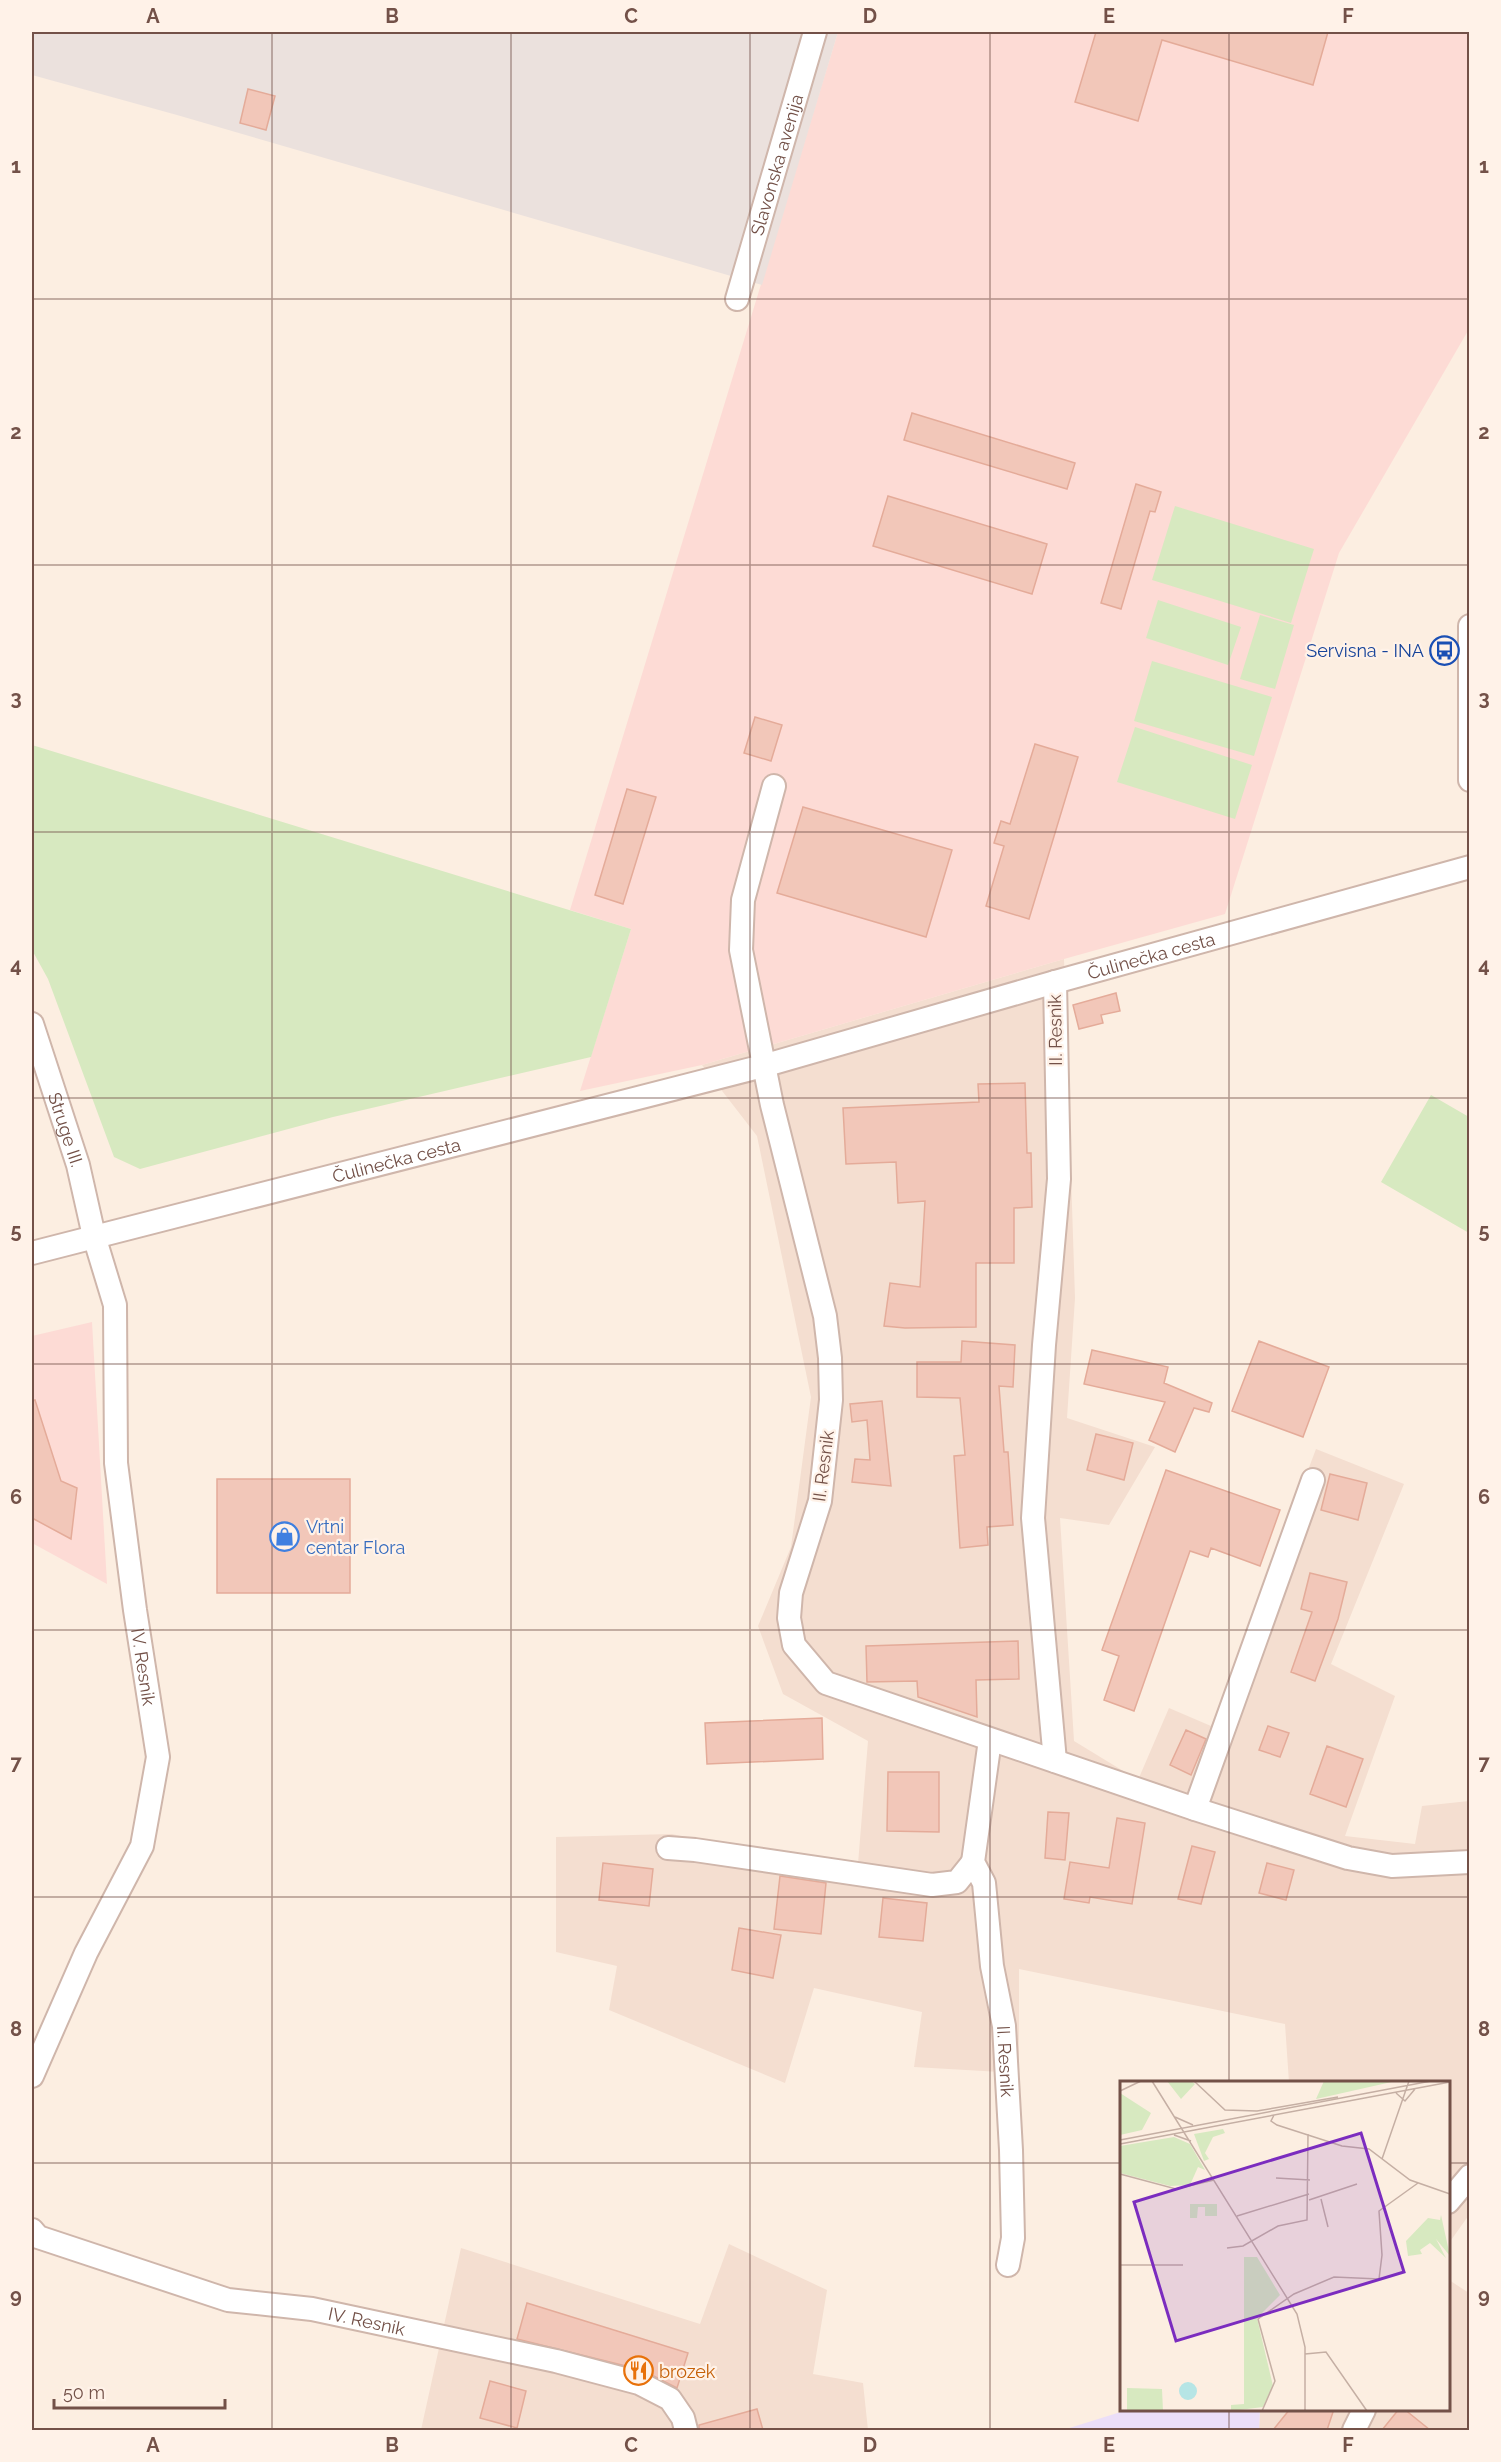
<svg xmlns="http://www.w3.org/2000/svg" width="1501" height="2462" viewBox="0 0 1501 2462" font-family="Raleway,sans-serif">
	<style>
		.residential { fill: #f4ded0 }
		.commercial { fill: #fddbd5 }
		.industrial { fill: #ebe1dd }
		.education { fill: #ebdef8 }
		.green { fill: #d7e9c0 }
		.building { fill: #f2c7b9; stroke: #e4ab99; stroke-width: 1.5 }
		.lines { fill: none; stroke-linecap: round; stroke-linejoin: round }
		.minor-casing { stroke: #cfb6ab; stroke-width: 26 }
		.minor { stroke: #fff; stroke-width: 22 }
		.grid { fill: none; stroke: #735148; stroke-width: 1.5; stroke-opacity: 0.55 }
		.labels { text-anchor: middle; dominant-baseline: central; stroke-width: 4.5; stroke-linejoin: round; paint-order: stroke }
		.street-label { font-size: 18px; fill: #735148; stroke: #fff2e8 }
		.transit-label { font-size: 18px; fill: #164399; stroke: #fff2e8; text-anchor: end }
		.shop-label { font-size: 18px; fill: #366cbe; stroke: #fff2e8; text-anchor: start }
		.food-label { font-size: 18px; fill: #c56008; stroke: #fff2e8; text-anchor: start }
		.inset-road { fill: none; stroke: #c5afa4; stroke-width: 1.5 }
		.view { fill: #7b2cbf; fill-opacity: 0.15; stroke: #7b2cbf; stroke-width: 3 }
		.inset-edge { fill: none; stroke: #735148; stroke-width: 3 }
		.neatline { fill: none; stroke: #735148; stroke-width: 2 }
		.grid-label { font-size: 20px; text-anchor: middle; font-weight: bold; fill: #735148 }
	</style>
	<rect width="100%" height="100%" fill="#fceee1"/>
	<path class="residential" d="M 1064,959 L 1075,1298 L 1067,1418 L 1155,1447 L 1109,1525 L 1060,1518 L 1074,1741 L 1138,1780 L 1169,1708 L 1211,1726 L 1316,1449 L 1404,1484 L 1331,1664 L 1395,1696 L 1345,1836 L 1415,1844 L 1422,1806 L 1469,1801 L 1469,2215 L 1449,2243 L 1448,2082 L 1289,2082 L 1285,2024 L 1019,1969 L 1019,2073 L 914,2067 L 922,2012 L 814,1988 L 785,2083 L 609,2010 L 617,1966 L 556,1952 L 556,1837 L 672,1834 L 694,1839 L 858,1864 L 868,1741 L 783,1694 L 758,1626 L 791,1547 L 811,1397 L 757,1136 L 702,1065 Z
		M 729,2244 L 827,2290 L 813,2374 L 863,2383 L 868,2430 L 421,2430 L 461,2248 L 700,2324 Z
		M 1449,2280 L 1469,2293 L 1469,2430 L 1259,2430 L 1260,2410 L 1448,2410 Z"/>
	<path class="commercial" d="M 838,32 L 1469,32 L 1469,329 L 1339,553 L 1225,914 L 1064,959 L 702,1065 L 580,1091 L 631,929 L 570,910 Z
		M 92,1322 L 107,1584 L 32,1543 L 32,1336 Z"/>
	<path class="industrial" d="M 32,32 L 838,32 L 762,285 L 177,115 L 32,75 Z"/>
	<path class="education" d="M 1127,2410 L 1260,2410 L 1259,2430 L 1063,2430 Z"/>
	<path class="green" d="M 1175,506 L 1314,549 L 1291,623 L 1152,580 Z
		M 1158,600 L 1241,627 L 1228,665 L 1146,638 Z
		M 1260,615 L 1294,625 L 1275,689 L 1240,679 Z
		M 1152,661 L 1272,697 L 1254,756 L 1134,721 Z
		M 1135,727 L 1252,765 L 1235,819 L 1117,782 Z
		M 32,745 L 631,929 L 591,1057 L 333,1117 L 140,1169 L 114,1157 L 48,979 L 32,950 Z
		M 1431,1095 L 1469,1117 L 1469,1233 L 1381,1182 Z"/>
	<path class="building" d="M 1096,32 L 1328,32 L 1313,85 L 1162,40 L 1138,121 L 1075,102 Z
		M 248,89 L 275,96 L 266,130 L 240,123 Z
		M 912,413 L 1075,463 L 1067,489 L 904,440 Z
		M 1136,484 L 1161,492 L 1155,512 L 1150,511 L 1121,609 L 1101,603 Z
		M 888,496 L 1047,544 L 1032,594 L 873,546 Z
		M 755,717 L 782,725 L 771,761 L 744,753 Z
		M 1035,744 L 1078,757 L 1029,919 L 986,906 L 1004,846 L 994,843 L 1001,821 L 1010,824 Z
		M 627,789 L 656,797 L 623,904 L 595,895 Z
		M 803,807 L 952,850 L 926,937 L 777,893 Z
		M 1116,993 L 1120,1011 L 1101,1015 L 1103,1023 L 1079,1029 L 1073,1005 Z
		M 1025,1083 L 1027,1153 L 1031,1153 L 1032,1207 L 1014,1208 L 1014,1263 L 976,1263 L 976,1327 L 905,1328 L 884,1326 L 890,1283 L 920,1287 L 925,1201 L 898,1203 L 896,1162 L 846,1164 L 843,1108 L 979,1102 L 978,1084 Z
		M 962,1341 L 1015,1345 L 1013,1387 L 999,1386 L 1004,1452 L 1008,1452 L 1013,1525 L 987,1527 L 988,1545 L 960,1548 L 954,1456 L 965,1455 L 960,1398 L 917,1397 L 917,1362 L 961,1362 Z
		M 1259,1341 L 1329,1367 L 1303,1437 L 1232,1411 Z
		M 1092,1350 L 1168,1367 L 1164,1383 L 1212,1403 L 1209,1412 L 1194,1408 L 1175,1452 L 1149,1440 L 1165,1402 L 1084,1384 Z
		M 35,1400 L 61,1481 L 77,1488 L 71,1539 L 32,1518 L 32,1401 Z
		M 882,1401 L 891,1486 L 852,1482 L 855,1459 L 870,1460 L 867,1420 L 852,1422 L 850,1404 Z
		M 1096,1434 L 1133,1443 L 1124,1480 L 1087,1470 Z
		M 1166,1470 L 1280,1510 L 1260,1566 L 1211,1548 L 1208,1557 L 1190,1551 L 1134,1711 L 1104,1700 L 1119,1656 L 1102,1650 Z
		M 1330,1474 L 1367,1483 L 1358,1520 L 1321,1510 Z
		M 217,1479 L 350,1479 L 350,1593 L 217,1593 Z
		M 1310,1573 L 1347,1582 L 1338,1619 L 1315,1681 L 1291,1672 L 1312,1612 L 1301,1609 Z
		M 1018,1641 L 1019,1679 L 976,1680 L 977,1717 L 918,1697 L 917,1681 L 867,1682 L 866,1646 Z
		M 822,1718 L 823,1759 L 707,1764 L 705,1723 Z
		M 1268,1726 L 1289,1733 L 1280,1757 L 1259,1750 Z
		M 1186,1730 L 1206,1739 L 1191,1775 L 1170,1765 Z
		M 1327,1746 L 1363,1759 L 1346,1807 L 1310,1794 Z
		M 888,1772 L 939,1772 L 939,1832 L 887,1831 Z
		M 1048,1812 L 1069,1813 L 1065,1860 L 1045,1858 Z
		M 1117,1818 L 1145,1823 L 1132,1904 L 1090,1897 L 1089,1903 L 1064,1899 L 1070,1862 L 1109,1868 Z
		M 1192,1846 L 1215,1852 L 1201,1904 L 1178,1899 Z
		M 603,1863 L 653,1869 L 649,1906 L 599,1900 Z
		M 1267,1863 L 1294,1870 L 1286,1900 L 1259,1893 Z
		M 780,1876 L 826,1883 L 821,1934 L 774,1929 Z
		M 883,1898 L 927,1903 L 923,1941 L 879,1937 Z
		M 739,1928 L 781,1935 L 773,1978 L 732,1970 Z
		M 527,2303 L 688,2353 L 677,2388 L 642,2370 L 517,2339 Z
		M 490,2381 L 526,2391 L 517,2428 L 480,2418 Z
		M 757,2409 L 763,2430 L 699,2430 L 699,2425 Z
		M 1290,2409 L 1334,2409 L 1327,2430 L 1273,2430 Z
		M 1399,2409 L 1404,2409 L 1430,2430 L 1382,2430 Z"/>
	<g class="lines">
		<defs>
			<g id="minor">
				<path id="s1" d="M 737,299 L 815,32"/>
				<path d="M 1470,626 L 1470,780"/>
				<path d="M 774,786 L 743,900 L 741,950 L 772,1105 L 825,1316 L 830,1358 L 831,1400 L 820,1501 L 791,1593 L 789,1618 L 794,1645 L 826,1683 L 1195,1809 L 1348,1858 L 1392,1866 L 1470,1862"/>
				<path id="s2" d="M 32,1024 L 78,1165 L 94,1236 L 115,1305 L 116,1463 L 135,1610 L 158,1757 L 142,1846 L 86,1953 L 32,2076"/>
				<path id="s3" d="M 32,1253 L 763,1066 L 1055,982 L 1470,867"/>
				<path id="s4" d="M 990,1740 L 973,1862 L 984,1883 L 992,1966 L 1004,2026 L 1011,2150 L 1013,2238 L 1008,2265"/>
				<path d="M 1055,1761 L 1033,1518 L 1044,1345 L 1059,1179 L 1055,982"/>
				<path d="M 1195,1809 L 1313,1480"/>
				<path d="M 668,1848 L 695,1850 L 932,1885 L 957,1882 L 973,1862"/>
				<path d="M 1448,2202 L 1470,2176"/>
				<path id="s5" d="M 32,2230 L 38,2237 L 228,2300 L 312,2309 L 556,2361 L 639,2383 L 670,2399 L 683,2418 L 686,2430"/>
				<path d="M 1354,2430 L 1364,2410"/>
			</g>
		</defs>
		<use href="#minor" class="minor-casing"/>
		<use href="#minor" class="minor"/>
	</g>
	<path class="grid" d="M 272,32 L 272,2430M 511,32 L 511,2430M 750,32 L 750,2430M 990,32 L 990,2430M 1229,32 L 1229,2082M 32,299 L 1470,299M 32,565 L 1470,565M 32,832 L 1470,832M 32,1098 L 1470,1098M 32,1364 L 1470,1364M 32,1630 L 1470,1630M 32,1897 L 1470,1897M 32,2163 L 1122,2163M 1448,2163 L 1470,2163M 1229,2410 L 1229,2430"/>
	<defs>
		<symbol id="bus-ring" viewBox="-11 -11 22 22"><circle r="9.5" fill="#fff2e8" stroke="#1a4fb4" stroke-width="1.5"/><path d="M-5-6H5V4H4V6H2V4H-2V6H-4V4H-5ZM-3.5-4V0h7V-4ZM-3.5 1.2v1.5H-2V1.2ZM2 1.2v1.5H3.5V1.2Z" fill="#1a4fb4"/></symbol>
		<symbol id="shop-ring" viewBox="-11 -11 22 22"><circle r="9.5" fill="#fff2e8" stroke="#3f7fe0" stroke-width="1.5"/><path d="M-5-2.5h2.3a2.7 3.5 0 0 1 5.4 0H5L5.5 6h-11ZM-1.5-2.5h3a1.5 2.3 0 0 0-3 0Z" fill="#3f7fe0"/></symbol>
		<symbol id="restaurant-ring" viewBox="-11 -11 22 22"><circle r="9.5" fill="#fff2e8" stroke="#e8710a" stroke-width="1.5"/><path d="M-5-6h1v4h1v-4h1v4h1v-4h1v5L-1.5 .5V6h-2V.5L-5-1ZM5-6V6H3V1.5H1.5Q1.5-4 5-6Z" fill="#e8710a"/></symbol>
	</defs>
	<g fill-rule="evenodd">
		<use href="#bus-ring" x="1428" y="634" width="33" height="33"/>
		<use href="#shop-ring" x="268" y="1520" width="33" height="33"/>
		<use href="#restaurant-ring" x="622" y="2354" width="33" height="33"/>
	</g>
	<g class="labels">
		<g class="street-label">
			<text stroke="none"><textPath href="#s1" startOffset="140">Slavonska avenija</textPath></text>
			<text stroke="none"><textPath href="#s3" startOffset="1158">Čulinečka cesta</textPath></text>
			<text transform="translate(1055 1030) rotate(-91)">II. Resnik</text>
			<text stroke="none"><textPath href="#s2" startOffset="111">Struge III.</textPath></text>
			<text stroke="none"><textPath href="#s3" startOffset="376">Čulinečka cesta</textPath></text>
			<text transform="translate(823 1466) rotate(-83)">II. Resnik</text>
			<text stroke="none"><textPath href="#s2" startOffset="657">IV. Resnik</textPath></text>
			<text stroke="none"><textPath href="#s4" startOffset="327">II. Resnik</textPath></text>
			<text stroke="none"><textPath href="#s5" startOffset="350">IV. Resnik</textPath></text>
		</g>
		<g class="transit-label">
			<text x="1424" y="650">Servisna - INA</text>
		</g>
		<g class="shop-label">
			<text x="306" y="1526">Vrtni<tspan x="306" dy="21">centar Flora</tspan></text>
		</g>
		<g class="food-label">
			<text x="659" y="2371">brozek</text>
		</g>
	</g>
	<g transform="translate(1120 2081)">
		<rect width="330" height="330" fill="#fceee1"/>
		<path d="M 47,0 L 71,0 L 75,3 L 61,18 ZM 204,0 L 276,0 L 196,18 ZM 0,12 L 31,32 L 22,49 L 0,54 ZM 103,48 L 105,52 L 93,56 L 85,72 L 89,78 L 84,80 L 74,53 ZM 54,56 L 70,63 L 85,89 L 78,86 L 70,104 L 50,105 L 0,92 L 0,65 ZM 70,123 L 97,123 L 97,135 L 85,135 L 85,126 L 78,126 L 77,137 L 70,137 ZM 321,134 L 330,175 L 316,158 L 326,177 L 310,162 L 300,169 L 302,173 L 288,175 L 286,160 L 308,137 L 320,139 ZM 124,176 L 137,176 L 160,214 L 137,237 L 153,305 L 143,326 L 111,330 L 111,324 L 124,323 ZM 7,307 L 42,308 L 43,330 L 7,330 Z" fill="#d7e9c0"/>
		<path d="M59 310a9 9 0 1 1 18 0a9 9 0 1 1-18 0Z" fill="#b6e5e5"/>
		<path class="inset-road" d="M 32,0 L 177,233 L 185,266 L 185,330M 74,0 L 105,29 L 137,30 L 218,16M 0,10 L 21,0M 276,12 L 285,20 L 295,8M 154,34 L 151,40 L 157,44 L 222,65 L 249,68 L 290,99 L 330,113M 55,36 L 73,44M 54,54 L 71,60M 0,59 L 311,0M 0,63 L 330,1M 262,78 L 289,0M 0,93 L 56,108 L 94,99M 156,97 L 190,99M 201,118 L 208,146M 189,119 L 237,103M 117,135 L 189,113M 107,167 L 123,165 L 158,145 L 187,139 L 188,53M 0,184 L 63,184M 185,273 L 206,271 L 247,330M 142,330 L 155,300 L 138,238 L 174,213 L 214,196 L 259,198 L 262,174 L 259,130 L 298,102"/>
		<path class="view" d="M 241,52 L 284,191 L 56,260 L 14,121 Z"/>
		<rect width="330" height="330" class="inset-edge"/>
	</g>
	<rect width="1501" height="2462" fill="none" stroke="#fff2e8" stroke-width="66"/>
	<path d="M54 2399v9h171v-9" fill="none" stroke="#735148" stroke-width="3"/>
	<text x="63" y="2399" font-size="18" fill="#735148" stroke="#fff2e8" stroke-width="4.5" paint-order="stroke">50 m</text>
	<rect x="33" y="33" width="1435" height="2396" class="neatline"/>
	<g class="grid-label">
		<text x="153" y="23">A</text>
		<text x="392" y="23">B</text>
		<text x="631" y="23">C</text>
		<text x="870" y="23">D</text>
		<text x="1109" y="23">E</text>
		<text x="1348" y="23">F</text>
		<text x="16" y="173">1</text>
		<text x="1484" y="173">1</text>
		<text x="16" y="439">2</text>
		<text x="1484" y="439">2</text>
		<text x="16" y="705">3</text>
		<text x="1484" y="705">3</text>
		<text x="16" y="972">4</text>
		<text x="1484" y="972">4</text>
		<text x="16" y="1238">5</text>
		<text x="1484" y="1238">5</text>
		<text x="16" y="1504">6</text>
		<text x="1484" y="1504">6</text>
		<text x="16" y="1770">7</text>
		<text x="1484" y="1770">7</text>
		<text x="16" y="2036">8</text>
		<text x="1484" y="2036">8</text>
		<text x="16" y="2303">9</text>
		<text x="1484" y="2303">9</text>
		<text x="153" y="2452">A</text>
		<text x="392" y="2452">B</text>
		<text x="631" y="2452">C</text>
		<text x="870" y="2452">D</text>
		<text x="1109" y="2452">E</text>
		<text x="1348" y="2452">F</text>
	</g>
</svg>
